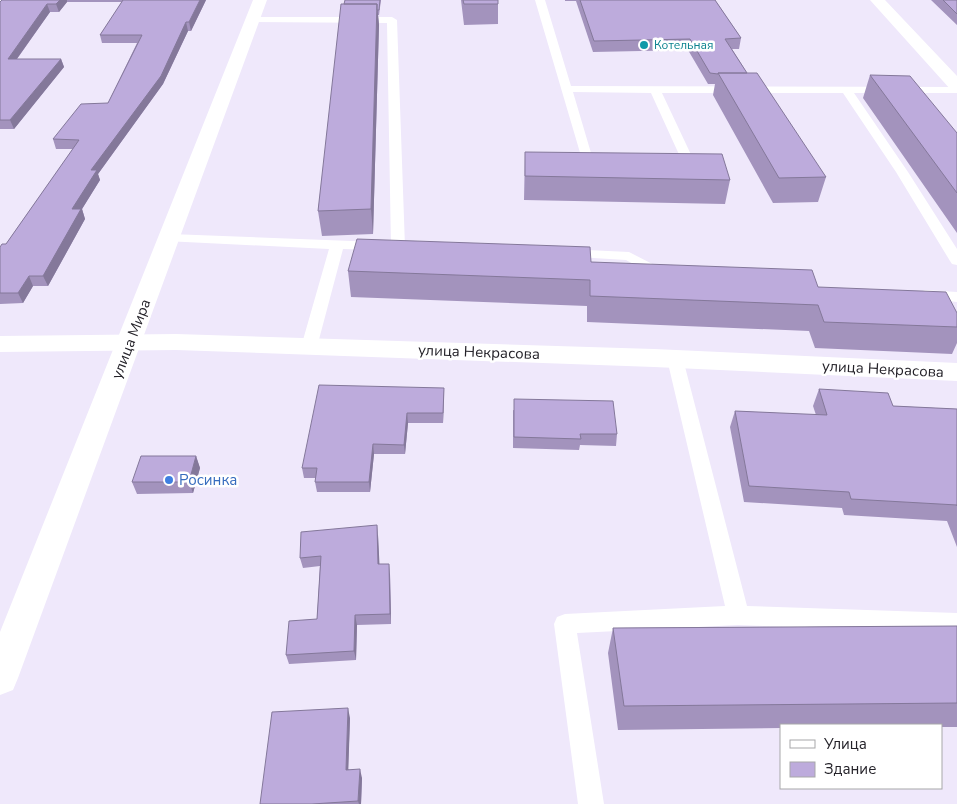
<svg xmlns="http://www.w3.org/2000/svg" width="957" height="804" viewBox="0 0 957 804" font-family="'Nunito Sans',sans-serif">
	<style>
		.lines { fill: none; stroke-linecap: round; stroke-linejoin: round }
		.service { fill: #fff; fill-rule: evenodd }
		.minor { fill: #fff; fill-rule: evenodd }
		.tertiary { fill: #fff; fill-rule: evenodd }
		.wall { fill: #a393bd }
		.shaded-wall { fill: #84789a }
		.building { fill: #bdabdc; stroke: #84789a }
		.culture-dot { fill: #0f9aa8; stroke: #fff; stroke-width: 2 }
		.shop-dot { fill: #3f7fe0; stroke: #fff; stroke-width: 2 }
		.labels { text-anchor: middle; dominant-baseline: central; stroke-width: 5; stroke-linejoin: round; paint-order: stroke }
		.far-culture-label { font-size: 12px; fill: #0d838f; stroke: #fff; text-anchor: start }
		.street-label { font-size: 15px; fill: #242229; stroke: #fff }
		.shop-label { font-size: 15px; fill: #366cbe; stroke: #fff; text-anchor: start }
	</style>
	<rect width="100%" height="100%" fill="#efe8fb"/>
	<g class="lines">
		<path class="service" d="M 535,0 L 545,0 L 571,86 L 957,87 L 957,93 L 854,93 L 908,172 L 957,249 L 957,265 L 952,264 L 950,261 L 896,172 L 843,93 L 662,93 L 694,161 L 688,165 L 682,161 L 651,93 L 573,92 L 591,153 L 589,156 L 581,156 Z
			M 252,17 L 392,17 L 397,20 L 405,247 L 403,250 L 393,250 L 391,247 L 387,23 L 249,22 L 247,20 Z
			M 170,234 L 378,242 L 383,243 L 385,246 L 383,249 L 378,250 L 343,249 L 317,347 L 315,351 L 309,352 L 303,351 L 301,347 L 329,249 L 165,241 L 163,238 L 165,235 Z
			M 566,249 L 629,252 L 668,272 L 670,275 L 668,278 L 658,278 L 626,260 L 561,256 L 559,253 L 561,250 Z
			M 925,290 L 957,292 L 957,302 L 920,298 L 917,295 L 920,292 Z
			M 675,354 L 681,355 L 683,359 L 747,606 L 957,613 L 957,633 L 738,625 L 577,633 L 604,804 L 578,804 L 554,624 L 557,617 L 565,614 L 725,606 L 667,359 L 669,355 Z"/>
		<path class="minor" d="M 176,334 L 654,349 L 957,363 L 957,381 L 654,367 L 176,350 L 0,352 L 0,336 Z"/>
		<path class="tertiary" d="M 253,0 L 267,0 L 18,678 L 13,690 L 0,695 L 0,632 Z
			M 870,0 L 885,0 L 957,76 L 957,91 L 951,90 Z"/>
	</g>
	<path class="wall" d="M 2,0 L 206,0 L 191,31 L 188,31 L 163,84 L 98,174 L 100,180 L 82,209 L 85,219 L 48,286 L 33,286 L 23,303 L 0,304 L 0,247 L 6,244 L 73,149 L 56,149 L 53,139 L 108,103 L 137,43 L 102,43 L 100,35 L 122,2 L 67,2 L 59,12 L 50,12 L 17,59 L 61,59 L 64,67 L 14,129 L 0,129 L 0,2 Z
		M 345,0 L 381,0 L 379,15 L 378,15 L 379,25 L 373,234 L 322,236 L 318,211 Z
		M 461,0 L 498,0 L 498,24 L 464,25 Z
		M 565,0 L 715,0 L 741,38 L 739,49 L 732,49 L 747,73 L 826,177 L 818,202 L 773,203 L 713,95 L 715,84 L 708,84 L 688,50 L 593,52 L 576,1 L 565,1 Z
		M 931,0 L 957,0 L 957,25 Z
		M 870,75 L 957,133 L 957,233 L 863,98 Z
		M 525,152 L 730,180 L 725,204 L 524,200 Z
		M 591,262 L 818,287 L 957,313 L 957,343 L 952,354 L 815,348 L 809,331 L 587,322 L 587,306 L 351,297 L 348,271 Z
		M 444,388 L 443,423 L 408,423 L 405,454 L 374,454 L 370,492 L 317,492 L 315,482 L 316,478 L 304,478 L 302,468 Z
		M 819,389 L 893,406 L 957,409 L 957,547 L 947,521 L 844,515 L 842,508 L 744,502 L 730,427 L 735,411 L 816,415 L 813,406 Z
		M 513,410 L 617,434 L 616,446 L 580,445 L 579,450 L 513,448 Z
		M 196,456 L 200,468 L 193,493 L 137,494 L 132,482 Z
		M 378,535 L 379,564 L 390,574 L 391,624 L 357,625 L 356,660 L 289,664 L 286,655 L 317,619 L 320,566 L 303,568 L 300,558 Z
		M 957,626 L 957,727 L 941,727 L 941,725 L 781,725 L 781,728 L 618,730 L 608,653 L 613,628 Z
		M 350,718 L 348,769 L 362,778 L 361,804 L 260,804 Z"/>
	<path class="shaded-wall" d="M 60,0 L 67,0 L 67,2 L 59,12 L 56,4 Z
		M 200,0 L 206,0 L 191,31 L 189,22 Z
		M 47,4 L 50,12 L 11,67 L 8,59 Z
		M 377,4 L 379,25 L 373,234 L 371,209 Z
		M 186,22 L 188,31 L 163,84 L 98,174 L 100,180 L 82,209 L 85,219 L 48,286 L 43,276 L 72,209 L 91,170 Z
		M 61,59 L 64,67 L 14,129 L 10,120 Z
		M 29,276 L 33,286 L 23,303 L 18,293 Z
		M 444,388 L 444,398 L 443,423 L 443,413 Z
		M 407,413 L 408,423 L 405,454 L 404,445 Z
		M 373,444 L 374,454 L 370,492 L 369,482 Z
		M 196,456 L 200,468 L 193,493 L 189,482 Z
		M 377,525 L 378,535 L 380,574 L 378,564 Z
		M 389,564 L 390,574 L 391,624 L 390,614 Z
		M 355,615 L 357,625 L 356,660 L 354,651 Z
		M 348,708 L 350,718 L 348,779 L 346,770 Z
		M 360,769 L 362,778 L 361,804 L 359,804 L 358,801 Z"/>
	<path class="building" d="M 2,0 L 60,0 L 56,4 L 47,4 L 8,59 L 61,59 L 10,120 L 0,120 L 0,2 Z
		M 123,0 L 200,0 L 189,22 L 186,22 L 161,76 L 91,170 L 97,170 L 72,209 L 81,209 L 43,276 L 29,276 L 18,293 L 0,293 L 0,247 L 2,244 L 6,244 L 79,140 L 53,139 L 81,104 L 108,103 L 142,35 L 100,35 Z
		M 345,0 L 380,0 L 379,10 L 377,10 L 377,4 L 344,4 Z
		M 463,0 L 498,0 L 498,4 L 464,4 Z
		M 580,0 L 715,0 L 741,38 L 725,39 L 747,73 L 718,73 L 718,74 L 710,73 L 690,39 L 594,41 Z
		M 943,0 L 957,0 L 957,14 Z
		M 341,4 L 377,4 L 371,209 L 318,211 Z
		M 718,73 L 757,73 L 826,177 L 779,178 Z
		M 870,75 L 910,76 L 957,133 L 957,193 Z
		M 525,152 L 722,154 L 730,180 L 525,176 Z
		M 357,239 L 590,247 L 591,262 L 812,270 L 818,287 L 946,292 L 957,313 L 957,327 L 824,322 L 818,305 L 590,296 L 590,280 L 348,271 Z
		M 319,385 L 444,388 L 443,413 L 407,413 L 404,445 L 373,444 L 369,482 L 315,482 L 317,468 L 302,468 Z
		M 819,389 L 888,393 L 893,406 L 957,409 L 957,506 L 957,505 L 851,499 L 849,492 L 749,486 L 735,411 L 827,415 Z
		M 514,399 L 613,401 L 617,434 L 580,434 L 581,439 L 514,437 Z
		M 141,456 L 196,456 L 189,482 L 132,482 Z
		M 377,525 L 378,564 L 389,564 L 390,614 L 355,615 L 354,651 L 286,655 L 289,621 L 317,619 L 321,556 L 300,558 L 301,532 Z
		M 957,626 L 957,703 L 624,706 L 613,628 Z
		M 348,708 L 346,770 L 360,769 L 358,801 L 312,804 L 260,804 L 272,712 Z"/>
	<circle class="culture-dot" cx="644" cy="45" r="5"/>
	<circle class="shop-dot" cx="169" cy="480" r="5"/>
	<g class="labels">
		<g class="far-culture-label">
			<text x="654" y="45">Котельная</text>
		</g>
		<g class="street-label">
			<text transform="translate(131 339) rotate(-69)">улица Мира</text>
			<text transform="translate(479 352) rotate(2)">улица Некрасова</text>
			<text transform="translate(883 369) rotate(3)">улица Некрасова</text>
		</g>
		<g class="shop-label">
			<text x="179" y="480">Росинка</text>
		</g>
	</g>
	<rect x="780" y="724" width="162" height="65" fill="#ffffff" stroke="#a7a7a9"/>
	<rect x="790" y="740" width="25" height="8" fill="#ffffff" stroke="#a7a7a9"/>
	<text x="824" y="749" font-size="15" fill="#242229">Улица</text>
	<rect x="790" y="762" width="25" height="15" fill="#bdabdc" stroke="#a7a7a9"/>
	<text x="824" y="774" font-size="15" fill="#242229">Здание</text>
</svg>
